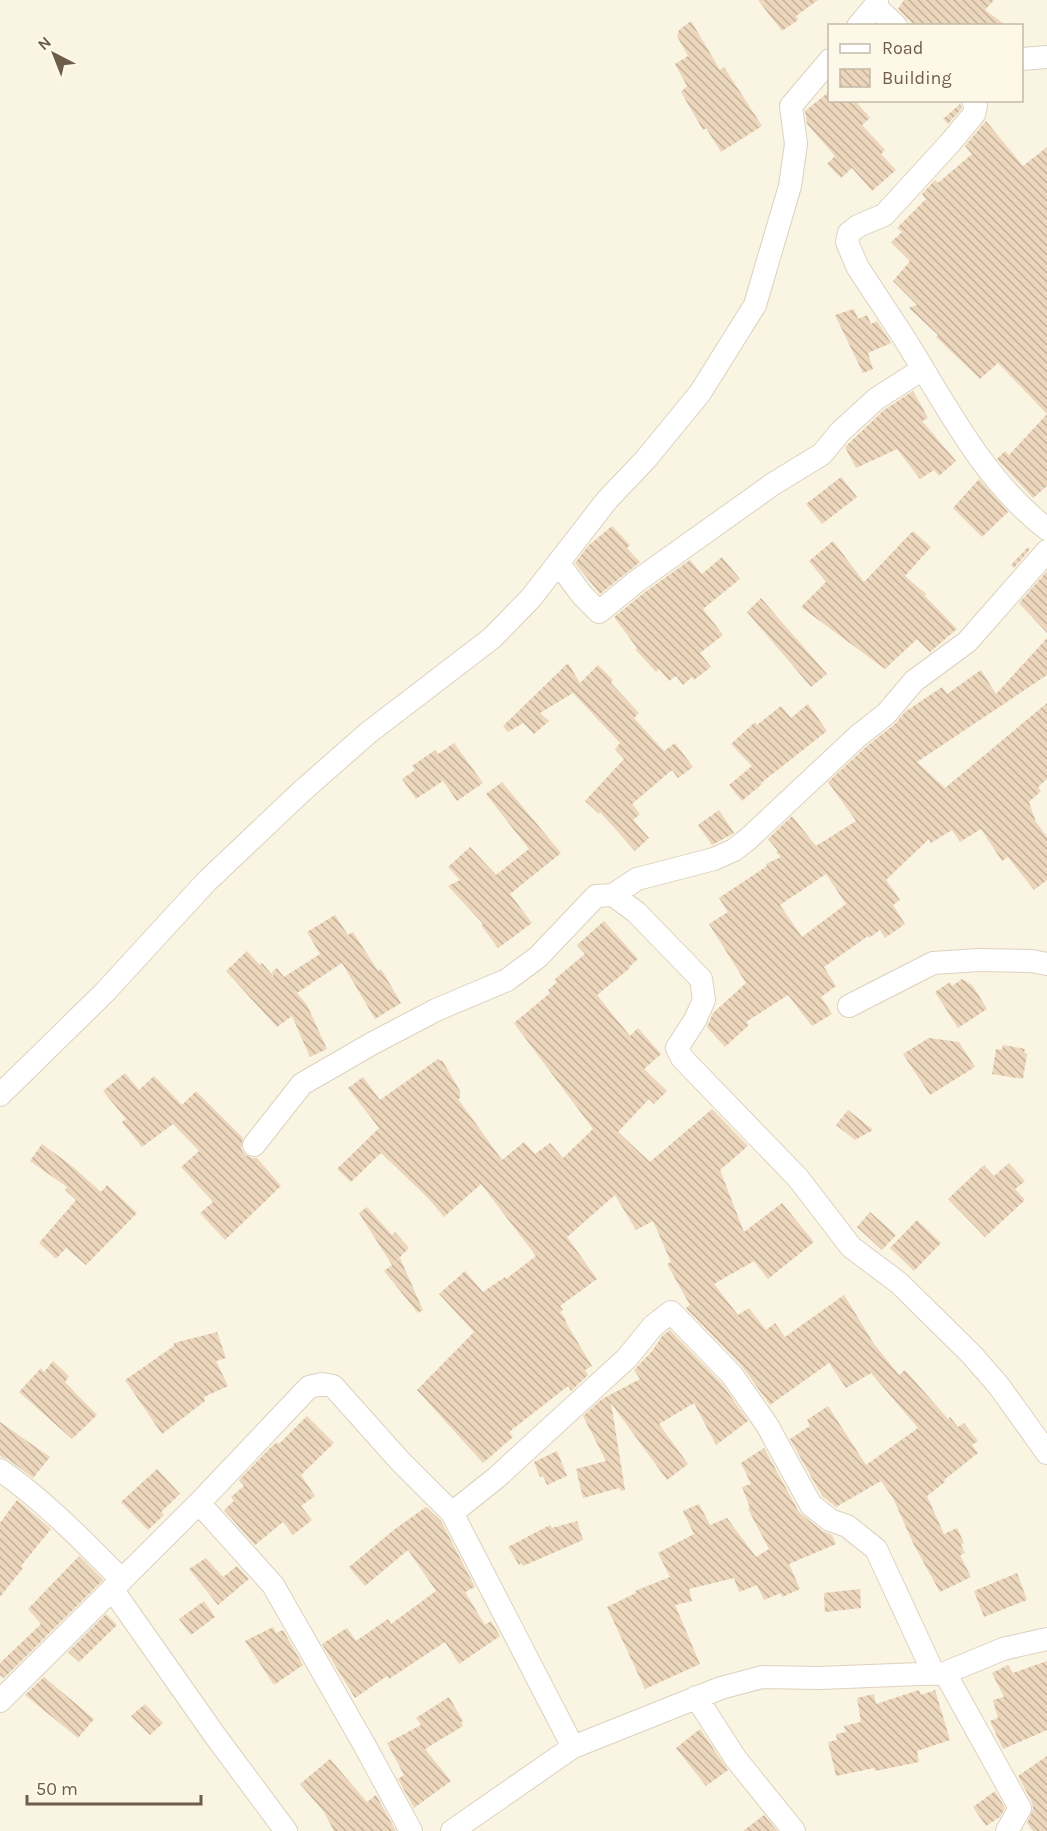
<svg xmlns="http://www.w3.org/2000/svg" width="1047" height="1831" viewBox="0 0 1047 1831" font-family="Karla,sans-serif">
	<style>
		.building { fill: url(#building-back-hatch); fill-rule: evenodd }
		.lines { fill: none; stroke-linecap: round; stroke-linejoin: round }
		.minor-casing { stroke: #ddd1bf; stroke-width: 24 }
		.minor { stroke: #fff; stroke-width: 22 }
	</style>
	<defs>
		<pattern id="building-back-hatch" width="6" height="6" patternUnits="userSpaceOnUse" patternTransform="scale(1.5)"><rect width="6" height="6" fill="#ecd6bc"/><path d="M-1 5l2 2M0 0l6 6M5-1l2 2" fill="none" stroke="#c3b19b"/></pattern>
	</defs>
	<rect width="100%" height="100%" fill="#faf4e2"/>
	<path class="building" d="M 758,0 L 818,0 L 796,16 L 798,20 L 782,31 Z
		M 904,0 L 994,0 L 985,10 L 1007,26 L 915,26 L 898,9 Z
		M 691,21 L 720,70 L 724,67 L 762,126 L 721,152 L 706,128 L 703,130 L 681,92 L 687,86 L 675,64 L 688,56 L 677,36 L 679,30 Z
		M 830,91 L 830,100 L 855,100 L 870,118 L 862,125 L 885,150 L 881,154 L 896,170 L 872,191 L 852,168 L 841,178 L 827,164 L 835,156 L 807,124 L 805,111 Z
		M 960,104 L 962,108 L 948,124 L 943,119 Z
		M 986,121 L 1023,166 L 1047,147 L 1047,486 L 1033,498 L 997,459 L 1005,451 L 1009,455 L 1047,414 L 998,363 L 980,379 L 936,337 L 938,335 L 909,308 L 917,305 L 893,281 L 910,261 L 891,242 L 902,232 L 897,228 L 926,199 L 922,194 L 935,180 L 938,183 L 972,154 L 965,146 Z
		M 854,309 L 858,319 L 867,315 L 871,324 L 877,321 L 891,343 L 868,353 L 873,369 L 863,373 L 835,315 Z
		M 913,391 L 928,418 L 922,421 L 956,461 L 939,476 L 934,470 L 920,479 L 897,449 L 856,468 L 845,447 L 884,410 Z
		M 841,477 L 857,497 L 822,524 L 806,504 Z
		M 979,479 L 1008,512 L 982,537 L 953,508 Z
		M 612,526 L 630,545 L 627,548 L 640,562 L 600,594 L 575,563 L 588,546 Z
		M 913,531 L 931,547 L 905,576 L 926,594 L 925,596 L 957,629 L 930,652 L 917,639 L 885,669 L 801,607 L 826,582 L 809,561 L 833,541 L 864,582 Z
		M 1028,547 L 1030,549 L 1014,568 L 1011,565 Z
		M 722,557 L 740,579 L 703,609 L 723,635 L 700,653 L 711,667 L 694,680 L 692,677 L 683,685 L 676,676 L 669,681 L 659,669 L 656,672 L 635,649 L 637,648 L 614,617 L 645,592 L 690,560 L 702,574 Z
		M 1047,571 L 1047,633 L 1019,603 Z
		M 761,598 L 827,674 L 811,687 L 747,612 Z
		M 1047,638 L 1047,675 L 917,762 L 945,788 L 1047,703 L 1047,779 L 1038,787 L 1041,791 L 1029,802 L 1036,822 L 1047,837 L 1047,880 L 1034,890 L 1008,857 L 1002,861 L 981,829 L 960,842 L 952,830 L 931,843 L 929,839 L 886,880 L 900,900 L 893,905 L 905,924 L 885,938 L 880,930 L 869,938 L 868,936 L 824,967 L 836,986 L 821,997 L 832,1014 L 812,1026 L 788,995 L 746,1022 L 749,1025 L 725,1047 L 707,1027 L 713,1013 L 746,983 L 709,924 L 728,912 L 719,898 L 767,866 L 766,864 L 781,857 L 776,852 L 778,851 L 768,839 L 792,816 L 816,846 L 856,821 L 828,782 L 867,746 L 895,724 L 905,712 L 942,687 L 947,694 L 981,670 L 996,694 ZM 826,874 L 846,904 L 802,937 L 780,905 Z
		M 568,663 L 580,683 L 598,665 L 613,680 L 611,683 L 639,713 L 634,718 L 664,751 L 675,743 L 693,767 L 678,778 L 672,770 L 632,804 L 640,814 L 633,820 L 649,838 L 635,851 L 600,812 L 599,814 L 585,801 L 624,759 L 615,749 L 620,743 L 573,693 L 540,713 L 549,721 L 534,734 L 523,723 L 508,732 L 503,726 Z
		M 808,704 L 827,731 L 761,783 L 762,784 L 742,801 L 729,785 L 752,766 L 731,744 L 755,722 L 757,725 L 781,706 L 791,718 Z
		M 454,743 L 483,783 L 457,801 L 443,781 L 416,799 L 402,779 L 415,770 L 412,766 L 435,750 L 438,754 Z
		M 502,782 L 561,853 L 510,894 L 532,923 L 498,948 L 481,925 L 483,924 L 448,886 L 460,880 L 448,867 L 470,847 L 496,875 L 529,849 L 486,794 Z
		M 719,810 L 734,833 L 712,845 L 698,825 Z
		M 335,915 L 348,935 L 353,932 L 378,971 L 381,969 L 401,1003 L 375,1019 L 342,963 L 297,993 L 307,1005 L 327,1049 L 310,1057 L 292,1016 L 277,1027 L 226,971 L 247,951 L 260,965 L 262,963 L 274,977 L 272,972 L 277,968 L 284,977 L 320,954 L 307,932 Z
		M 604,921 L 638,959 L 629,967 L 630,968 L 597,995 L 630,1036 L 638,1028 L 661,1054 L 644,1069 L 667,1091 L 654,1104 L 649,1099 L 618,1132 L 650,1162 L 712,1109 L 748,1146 L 720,1170 L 744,1232 L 782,1203 L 814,1242 L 768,1279 L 754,1261 L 714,1284 L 738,1315 L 749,1308 L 766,1330 L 775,1323 L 785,1337 L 844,1295 L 874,1344 L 899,1375 L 905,1370 L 948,1419 L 950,1417 L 958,1427 L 964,1423 L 978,1441 L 972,1445 L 978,1453 L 944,1480 L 945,1482 L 927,1496 L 944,1534 L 957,1528 L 964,1543 L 961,1545 L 965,1553 L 960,1555 L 971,1577 L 940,1592 L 914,1545 L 893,1498 L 881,1481 L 836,1507 L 822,1496 L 790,1439 L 810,1426 L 807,1420 L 828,1406 L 866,1465 L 918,1428 L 871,1373 L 846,1388 L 829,1363 L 770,1405 L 742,1366 L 686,1308 L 690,1305 L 667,1264 L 671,1262 L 653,1221 L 636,1230 L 615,1195 L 567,1237 L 597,1279 L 560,1306 L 563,1310 L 560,1312 L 566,1320 L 565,1321 L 592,1366 L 585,1370 L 588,1375 L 571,1391 L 568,1386 L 509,1432 L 513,1437 L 483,1463 L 417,1390 L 474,1332 L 439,1294 L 465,1271 L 483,1292 L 505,1277 L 506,1279 L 536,1256 L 481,1184 L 444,1217 L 428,1198 L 381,1153 L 351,1182 L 337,1169 L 379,1128 L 348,1088 L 363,1077 L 380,1100 L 438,1059 L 440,1061 L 442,1060 L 460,1091 L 460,1098 L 458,1099 L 502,1160 L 524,1142 L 535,1154 L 550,1143 L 563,1158 L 593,1129 L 514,1023 L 550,993 L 548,990 L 557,982 L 555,979 L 585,954 L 577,945 Z
		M 962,979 L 973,986 L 987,1009 L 958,1028 L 935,992 L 950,982 L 952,986 Z
		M 929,1038 L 959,1042 L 975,1067 L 930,1095 L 903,1054 Z
		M 1003,1045 L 1025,1049 L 1024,1053 L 1027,1054 L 1023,1079 L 992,1074 L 996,1049 L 1002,1050 Z
		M 125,1073 L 139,1090 L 154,1076 L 182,1105 L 196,1091 L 243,1138 L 241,1149 L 245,1155 L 252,1158 L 257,1158 L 281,1186 L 225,1240 L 200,1213 L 213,1202 L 181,1167 L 199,1151 L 173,1124 L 142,1147 L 122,1122 L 126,1119 L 103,1091 Z
		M 848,1110 L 873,1130 L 855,1140 L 836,1125 Z
		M 42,1144 L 72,1166 L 101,1192 L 107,1185 L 137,1213 L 86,1265 L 66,1248 L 56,1259 L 39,1243 L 76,1200 L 65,1190 L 67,1187 L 30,1161 Z
		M 1009,1163 L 1025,1181 L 1015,1189 L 1025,1200 L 985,1237 L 948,1199 L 984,1165 L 994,1176 Z
		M 367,1207 L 392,1235 L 395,1232 L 409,1248 L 392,1265 L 400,1258 L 423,1310 L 418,1313 L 384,1271 L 392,1265 L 359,1213 Z
		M 870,1212 L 896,1235 L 882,1250 L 857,1227 Z
		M 917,1220 L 941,1243 L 914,1271 L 890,1248 Z
		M 670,1330 L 722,1384 L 748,1421 L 716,1445 L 694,1403 L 659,1424 L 688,1464 L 667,1480 L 611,1403 L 625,1490 L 621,1491 L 619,1488 L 583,1498 L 576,1469 L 606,1461 L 583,1416 L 602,1399 L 640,1379 L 634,1370 L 653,1350 L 662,1336 Z
		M 217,1332 L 226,1358 L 216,1361 L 228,1386 L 204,1397 L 205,1401 L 162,1434 L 125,1380 L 174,1346 L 174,1343 Z
		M 53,1361 L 69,1376 L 65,1382 L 97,1415 L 72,1439 L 19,1392 L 41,1368 L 44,1372 Z
		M 307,1416 L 334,1443 L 301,1475 L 315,1496 L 301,1506 L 312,1520 L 293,1535 L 283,1522 L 255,1545 L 224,1510 L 234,1501 L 231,1497 L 244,1486 L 239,1480 L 271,1447 L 277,1442 L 279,1444 Z
		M 0,1422 L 50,1457 L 33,1478 L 8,1459 L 0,1456 Z
		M 764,1448 L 799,1512 L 822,1531 L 832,1535 L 836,1544 L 789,1564 L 800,1589 L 782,1597 L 781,1593 L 764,1600 L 757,1585 L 739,1592 L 734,1578 L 689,1589 L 692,1601 L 675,1605 L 700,1664 L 645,1689 L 607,1607 L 636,1593 L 635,1591 L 670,1577 L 658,1553 L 694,1534 L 683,1511 L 699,1504 L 710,1525 L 727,1518 L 756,1557 L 769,1549 L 748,1509 L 750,1508 L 742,1487 L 751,1484 L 741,1463 Z
		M 557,1451 L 567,1476 L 547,1485 L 543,1476 L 540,1477 L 534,1462 Z
		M 157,1469 L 180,1494 L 161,1512 L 164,1515 L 148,1530 L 121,1502 Z
		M 17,1500 L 51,1529 L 21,1566 L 23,1568 L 0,1597 L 0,1523 Z
		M 426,1507 L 441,1521 L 475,1587 L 465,1592 L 485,1625 L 491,1621 L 500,1636 L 459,1664 L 445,1642 L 389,1679 L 387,1676 L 355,1698 L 322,1644 L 347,1628 L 356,1641 L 388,1619 L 391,1624 L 436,1591 L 408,1550 L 365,1586 L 349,1567 L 395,1529 Z
		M 577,1521 L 583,1540 L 523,1566 L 521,1563 L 519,1565 L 508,1547 L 550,1525 L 552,1528 Z
		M 79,1556 L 103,1580 L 4,1678 L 0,1675 L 0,1663 L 41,1624 L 28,1609 Z
		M 206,1558 L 223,1577 L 237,1566 L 249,1579 L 218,1605 L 189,1569 Z
		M 1017,1573 L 1027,1600 L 984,1617 L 974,1591 Z
		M 860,1589 L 861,1608 L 825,1612 L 824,1593 Z
		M 204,1601 L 215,1617 L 191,1635 L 179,1619 Z
		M 106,1614 L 117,1625 L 79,1662 L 68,1652 Z
		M 273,1627 L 276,1633 L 283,1630 L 303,1665 L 274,1685 L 245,1641 Z
		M 1047,1661 L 1047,1730 L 1003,1749 L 990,1721 L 998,1718 L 993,1700 L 1004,1697 L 992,1673 L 1008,1665 L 1013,1673 Z
		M 44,1677 L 94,1719 L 78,1738 L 25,1695 Z
		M 919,1690 L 921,1695 L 935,1690 L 950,1740 L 917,1751 L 919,1762 L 875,1771 L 874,1768 L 836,1776 L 828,1742 L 837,1740 L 836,1734 L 846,1732 L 844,1726 L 861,1722 L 857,1698 L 874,1694 L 876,1704 Z
		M 449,1697 L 463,1721 L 461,1722 L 463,1726 L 425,1749 L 451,1781 L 414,1808 L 398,1779 L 404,1775 L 387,1743 L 421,1725 L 416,1718 Z
		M 145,1704 L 163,1723 L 150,1735 L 131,1716 Z
		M 700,1729 L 728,1770 L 706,1786 L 676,1748 Z
		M 1047,1756 L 1047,1831 L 1033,1831 L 1027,1823 L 1033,1809 L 1032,1802 L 1018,1776 Z
		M 330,1759 L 367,1802 L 376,1795 L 396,1831 L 334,1831 L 324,1812 L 300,1784 Z
		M 995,1791 L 1005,1808 L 1000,1817 L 986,1826 L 973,1807 Z
		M 764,1815 L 777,1831 L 743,1831 Z"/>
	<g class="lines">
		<defs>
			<path id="minor" d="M 875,6 L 896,26
				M 858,26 L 875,6 L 877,0
				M 1022,59 L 1047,57
				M 973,100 L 976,106 L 974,114 L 950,143 L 884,215 L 858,226 L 849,233 L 847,242 L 857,266 C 876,296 896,324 914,354 C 952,416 988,484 1047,529
				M 559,564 L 582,595 L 599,612 L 637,581 L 773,484 L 822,454 L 840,432 L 876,399 L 923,369
				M 613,895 L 637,879 L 714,859 L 734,850 L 748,839 L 858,736 L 886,714 L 914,681 L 967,642 L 1047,551
				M 849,1006 L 933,963 L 978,960 L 1031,961 L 1047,964
				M 0,1095 L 105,992 L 206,882 L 301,792 L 368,733 L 492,638 L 531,598 L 607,500 L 646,459 L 700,393 L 755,305 L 790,186 L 796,144 L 791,106 L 830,60
				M 254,1145 L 302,1084 L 373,1043 L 436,1010 L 507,980 L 538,957 L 596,896 L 613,895 L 636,912 L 701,979 L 704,1000 L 695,1020 L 677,1048 L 682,1058 L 798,1178 L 851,1247 L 899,1283 L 972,1355 L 999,1386 L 1047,1453
				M 0,1470 C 45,1501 83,1541 122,1580
				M 199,1503 L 273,1585 L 365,1746 L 411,1831
				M 452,1513 L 496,1478 L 627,1358 L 653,1326 L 671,1312 L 732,1375 L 767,1425 L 811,1505 L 830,1520 L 847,1526 L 876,1549 L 934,1674
				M 112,1589 L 216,1737 L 286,1831
				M 945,1673 L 1020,1808 L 1007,1831
				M 696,1697 L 736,1759 L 794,1831
				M 0,1701 L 199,1503 L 309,1387 L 322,1384 L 333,1386 L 400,1461 L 452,1513 L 573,1747
				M 452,1831 L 573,1747 L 721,1688 L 762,1677 L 820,1678 L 945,1673 L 1003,1649 L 1047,1639"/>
		</defs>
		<use href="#minor" class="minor-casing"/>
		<use href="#minor" class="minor"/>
	</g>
	<rect x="828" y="24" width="195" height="78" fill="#fdf8e8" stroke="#c4baa9" stroke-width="1.5"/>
	<rect x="840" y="44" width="30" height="9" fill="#ffffff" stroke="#c4baa9" stroke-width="1.5"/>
	<text x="882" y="54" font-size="18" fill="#6f5d4b">Road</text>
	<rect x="840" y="69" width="30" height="18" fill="url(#building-back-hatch)" stroke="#c4baa9" stroke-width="1.5"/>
	<text x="882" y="84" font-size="18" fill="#6f5d4b">Building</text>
	<g transform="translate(54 54) rotate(318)" stroke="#fdf8e8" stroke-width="4.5" paint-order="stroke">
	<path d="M0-4.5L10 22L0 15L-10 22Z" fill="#6f5d4b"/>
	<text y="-9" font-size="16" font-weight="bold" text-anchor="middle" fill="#6f5d4b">N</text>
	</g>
	<path d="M27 1795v9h174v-9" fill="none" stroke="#6f5d4b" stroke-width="3"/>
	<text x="36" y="1795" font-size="18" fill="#6f5d4b" stroke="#fdf8e8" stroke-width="4.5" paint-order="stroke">50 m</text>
</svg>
